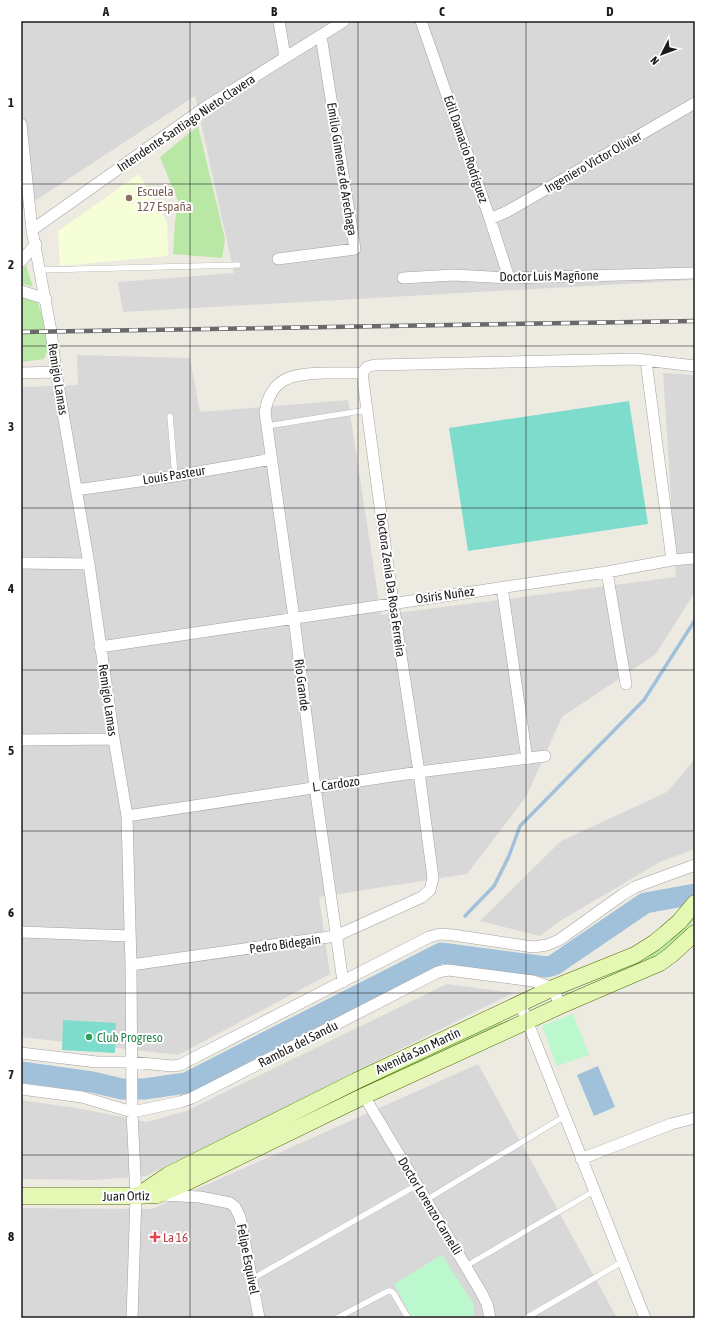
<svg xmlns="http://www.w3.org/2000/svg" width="716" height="1339" viewBox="0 0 716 1339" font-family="'Asap Condensed',sans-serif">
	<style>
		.residential { fill: #d9d8d8 }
		.education { fill: #f6fed8 }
		.grass { fill: #b8e7a6 }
		.park { fill: #bcf8ce }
		.pitch { fill: #7edccd }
		.water { fill: #a1c1db }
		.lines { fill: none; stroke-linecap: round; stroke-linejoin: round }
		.stream { stroke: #a1c1db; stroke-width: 3.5 }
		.river { stroke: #a1c1db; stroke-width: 21 }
		.lane-casing { stroke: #a2a2a2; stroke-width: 6 }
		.street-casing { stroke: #a2a2a2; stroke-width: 12 }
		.secondary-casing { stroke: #4c6f06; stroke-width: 17 }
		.lane { stroke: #fff; stroke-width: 5.5 }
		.street { stroke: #fff; stroke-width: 11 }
		.secondary { stroke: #e5f8b3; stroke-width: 16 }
		.rail-casing { stroke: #696969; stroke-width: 4.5 }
		.rail { stroke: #fff; stroke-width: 3; stroke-dasharray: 9; stroke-linecap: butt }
		.grid { fill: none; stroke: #1b1b1b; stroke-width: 1; stroke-opacity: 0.55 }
		.education-dot { fill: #8d6e63; stroke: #fff; stroke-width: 1.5 }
		.leisure-dot { fill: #2e9e5b; stroke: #fff; stroke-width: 1.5 }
		.health-dot { fill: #e0444e; stroke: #fff; stroke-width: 1.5 }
		.labels { text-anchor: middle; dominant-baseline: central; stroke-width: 4; stroke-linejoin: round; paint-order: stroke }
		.street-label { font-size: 13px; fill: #1b1b1b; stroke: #fff }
		.education-label { font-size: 13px; fill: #785e54; stroke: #fff; text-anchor: start }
		.leisure-label { font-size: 13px; fill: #27864d; stroke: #fff; text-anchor: start }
		.health-label { font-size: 13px; fill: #be3a42; stroke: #fff; text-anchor: start }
		.neatline { fill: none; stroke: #1b1b1b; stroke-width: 1.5 }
		.grid-label { font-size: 13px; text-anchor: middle; font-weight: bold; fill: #1b1b1b }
	</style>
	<rect width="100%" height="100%" fill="#edebe1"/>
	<path class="residential" d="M 21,21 L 695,21 L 695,280 L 123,312 L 118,282 L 234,273 L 195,96 L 21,210 Z
		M 77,355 L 190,358 L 200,412 L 348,400 L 381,615 L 676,577 L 663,373 L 695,375 L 695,592 L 656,654 L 562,717 L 526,797 L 467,874 L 319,897 L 330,974 L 178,1055 L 21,1037 L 21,387 L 78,385 Z
		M 695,759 L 695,849 L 660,862 L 560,921 L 540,936 L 480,921 L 561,841 L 667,792 Z
		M 447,984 L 513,993 L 146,1176 L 95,1180 L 21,1179 L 21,1100 L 82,1109 L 147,1122 L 186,1111 Z
		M 478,1064 L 617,1318 L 21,1318 L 21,1208 L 152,1209 Z"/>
	<path class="education" d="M 139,174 L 167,222 L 168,252 L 167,256 L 60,266 L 58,231 Z"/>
	<path class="grass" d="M 198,126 L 225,239 L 222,258 L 173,254 L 175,222 L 178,201 L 160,157 Z
		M 26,265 L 33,287 L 21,283 L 21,271 Z
		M 21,296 L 38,303 L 44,321 L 48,349 L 44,359 L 21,362 Z
		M 695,912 L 695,919 L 677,940 L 663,952 L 650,960 L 573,994 L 572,992 L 647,958 L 668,941 Z
		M 501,1022 L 504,1025 L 179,1179 L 349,1090 Z"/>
	<path class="park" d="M 573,1014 L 589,1055 L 557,1066 L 542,1026 Z
		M 442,1255 L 473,1303 L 474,1318 L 412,1318 L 394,1284 Z"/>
	<path class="pitch" d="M 629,401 L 648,524 L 468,551 L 449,428 Z
		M 63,1020 L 116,1023 L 115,1053 L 62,1050 Z"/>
	<path class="water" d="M 598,1066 L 615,1107 L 594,1116 L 577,1075 Z"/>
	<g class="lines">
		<path class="stream" d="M 465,916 L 494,886 L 509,856 L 520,826 L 644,700 L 695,620"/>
		<path class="river" d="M 21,1072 L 92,1082 L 122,1089 L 144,1089 L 186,1083 L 441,953 L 547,967 L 554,965 L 645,903 L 695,894"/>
		<defs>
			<path id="lane" d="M 40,270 L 238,265
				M 170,416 L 175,476
				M 267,426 L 367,410
				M 426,1200 L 565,1116
				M 466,1266 L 594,1191
				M 252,1279 L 417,1185
				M 337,1318 L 388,1291 L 391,1291 L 394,1294 L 408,1318
				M 526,1318 L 622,1262"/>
			<path id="street" d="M 279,21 L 285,57
				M 421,21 L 490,219 L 509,278
				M 21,124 L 32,230 L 51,331 L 56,372 L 89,564 L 114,739 L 127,816 L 131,965 L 132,1112 L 136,1196 L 132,1318
				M 490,219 L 508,211 L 695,103
				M 32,230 L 204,108 L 344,21
				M 278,259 L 355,249 L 321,36
				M 21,261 L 36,244
				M 403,278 L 453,275 L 509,278 L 695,273
				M 21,291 L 46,299
				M 646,361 L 672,560
				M 21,373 L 56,372
				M 362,373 L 367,367 L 375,365 L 635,359 L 695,366
				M 76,490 L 175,476 L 272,459
				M 21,563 L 89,564
				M 607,572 L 626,684
				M 502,587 L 527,759
				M 100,647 L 607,572 L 672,560 L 695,558
				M 21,740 L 114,739
				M 127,816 L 419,772 L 545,756
				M 21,932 L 130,936
				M 131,965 L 336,936 L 422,897 L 430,890 L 433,878 L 419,772 L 393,603 L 362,373 C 349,373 337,373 325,373 C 294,374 271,376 265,412 L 294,618 L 315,787 L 343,982
				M 520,1003 L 645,1318
				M 21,1053 L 97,1062 L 131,1062 L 172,1066 L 180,1065 L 429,937 L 440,934 L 453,935 L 533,947 L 547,945 L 559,940 L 622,895 L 635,887 L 695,865
				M 21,1089 L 82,1097 L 132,1112 L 180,1102 L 192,1098 L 438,972 L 448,970 L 533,981 L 553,988 L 560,1006
				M 364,1096 L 481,1292 L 487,1304 L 490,1318
				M 581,1159 L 671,1124 L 695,1118
				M 161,1195 L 200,1197 L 230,1203 L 235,1207 L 240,1217 L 259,1318"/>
			<path id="secondary" d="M 140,1194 L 168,1175 L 356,1081 L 553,988 L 635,955 L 654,943 L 665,934 L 679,922 L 695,903
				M 21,1196 L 136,1196 L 157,1195 L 179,1186 L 364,1096 L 560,1006 L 660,963 L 671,955 L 695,933"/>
		</defs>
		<use href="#lane" class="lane-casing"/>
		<use href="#street" class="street-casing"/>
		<use href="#secondary" class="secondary-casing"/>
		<use href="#lane" class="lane"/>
		<use href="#street" class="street"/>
		<use href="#secondary" class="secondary"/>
		<defs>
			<path id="rail" d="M 21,332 L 695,321"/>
		</defs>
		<use href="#rail" class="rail-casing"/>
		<use href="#rail" class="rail"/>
	</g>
	<path class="grid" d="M 190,21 L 190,1318M 358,21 L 358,1318M 526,21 L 526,1318M 21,184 L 695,184M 21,346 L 695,346M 21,508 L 695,508M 21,670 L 695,670M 21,831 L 695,831M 21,993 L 695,993M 21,1155 L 695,1155"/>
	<circle class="education-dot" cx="129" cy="198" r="4"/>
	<circle class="leisure-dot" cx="89" cy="1037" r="4"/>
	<path class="health-dot" d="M153 1231h4v4h4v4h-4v4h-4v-4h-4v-4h4z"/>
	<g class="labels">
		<g class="street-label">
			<text transform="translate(186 123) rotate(-34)">Intendente Santiago Nieto Clavera</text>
			<text transform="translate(466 149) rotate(71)">Edil Damacio Rodríguez</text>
			<text transform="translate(593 162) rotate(-30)">Ingeniero Víctor Olivier</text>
			<text transform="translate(342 169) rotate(81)">Emilio Gimenez de Arechaga</text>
			<text transform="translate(549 276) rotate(-1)">Doctor Luis Magñone</text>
			<text transform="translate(58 379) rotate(81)">Remigio Lamas</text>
			<text transform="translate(174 475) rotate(-9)">Louis Pasteur</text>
			<text transform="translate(391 585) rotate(82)">Doctora Zenia Da Rosa Ferreira</text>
			<text transform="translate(445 595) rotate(-8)">Osiris Nuñez</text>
			<text transform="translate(302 685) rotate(83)">Río Grande</text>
			<text transform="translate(108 700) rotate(82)">Remigio Lamas</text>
			<text transform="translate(336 784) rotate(-8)">L. Cardozo</text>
			<text transform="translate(285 944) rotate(-8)">Pedro Bidegain</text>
			<text transform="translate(298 1044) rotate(-27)">Rambla del Sandu</text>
			<text transform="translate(418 1051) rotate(-25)">Avenida San Martín</text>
			<text transform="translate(126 1196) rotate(-1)">Juan Ortiz</text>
			<text transform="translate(430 1206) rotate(59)">Doctor Lorenzo Carnelli</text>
			<text transform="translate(248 1259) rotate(79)">Felipe Esquivel</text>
		</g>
		<g class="education-label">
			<text x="137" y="191">Escuela<tspan x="137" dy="15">127 España</tspan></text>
		</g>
		<g class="leisure-label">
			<text x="97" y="1037">Club Progreso</text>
		</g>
		<g class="health-label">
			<text x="163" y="1237">La 16</text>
		</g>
	</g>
	<rect width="716" height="1339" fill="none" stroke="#ffffff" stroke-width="44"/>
	<g transform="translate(662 54) rotate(228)" stroke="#ffffff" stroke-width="3" paint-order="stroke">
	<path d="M0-3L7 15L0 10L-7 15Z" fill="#1b1b1b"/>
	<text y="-6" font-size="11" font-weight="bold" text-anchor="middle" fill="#1b1b1b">N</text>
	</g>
	<rect x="22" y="22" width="672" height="1295" class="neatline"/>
	<g class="grid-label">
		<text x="106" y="16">A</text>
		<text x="274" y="16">B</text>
		<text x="442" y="16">C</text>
		<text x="610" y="16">D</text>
		<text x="11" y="107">1</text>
		<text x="11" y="269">2</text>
		<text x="11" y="431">3</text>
		<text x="11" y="593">4</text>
		<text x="11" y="755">5</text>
		<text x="11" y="917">6</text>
		<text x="11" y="1079">7</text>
		<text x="11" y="1241">8</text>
	</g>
</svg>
